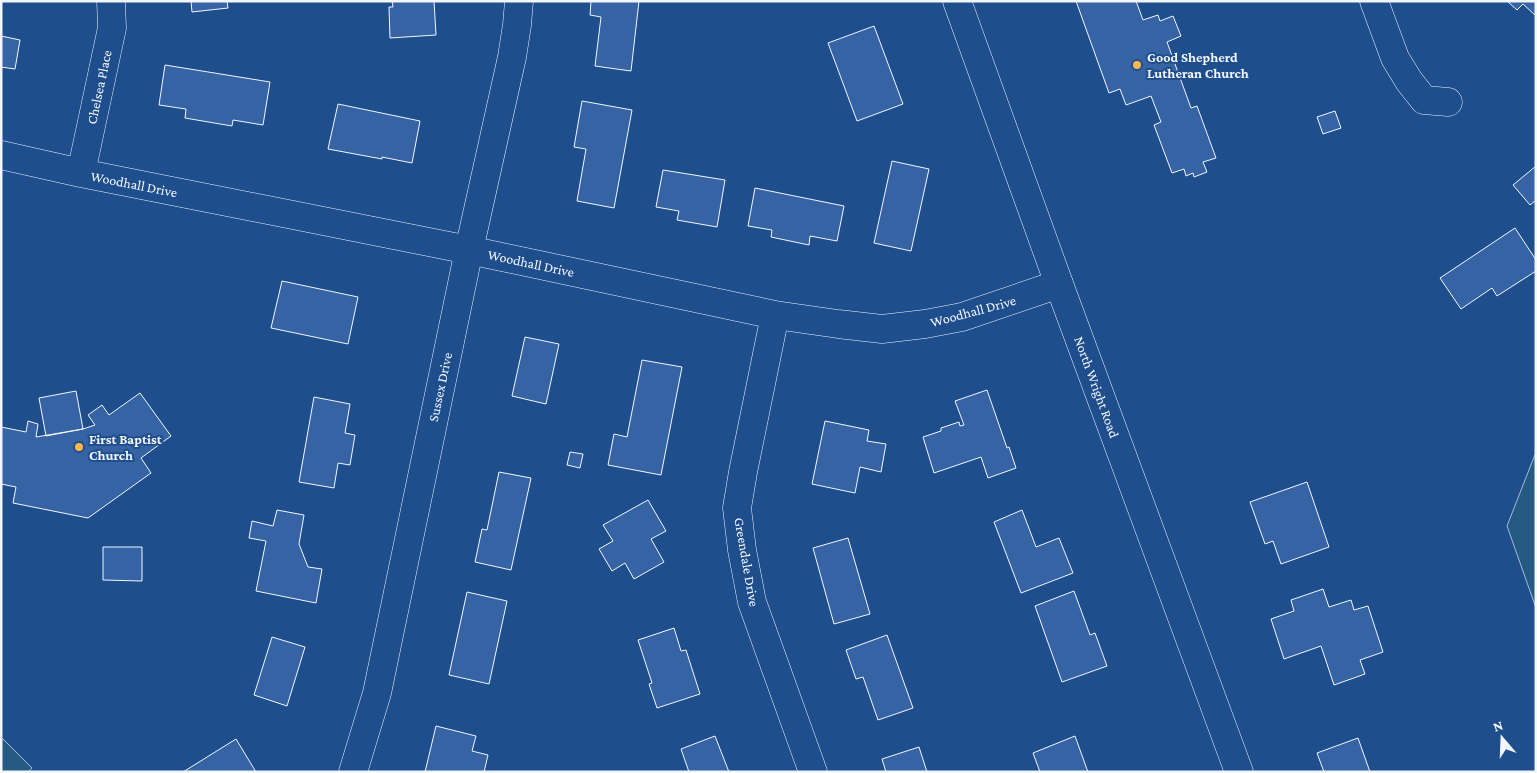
<svg xmlns="http://www.w3.org/2000/svg" width="1537" height="773" viewBox="0 0 1537 773" font-family="'Crimson Pro',serif">
	<style>
		.green { fill: #245a82; stroke: #a8bbd7 }
		.building { fill: #3563a3; stroke: #f2f6ff }
		.lines { fill: none; stroke-linecap: round; stroke-linejoin: round }
		.minor-casing { stroke: #f2f6ff; stroke-width: 29 }
		.major-casing { stroke: #f2f6ff; stroke-width: 29 }
		.minor { stroke: #1f4e8c; stroke-width: 28 }
		.major { stroke: #1f4e8c; stroke-width: 28 }
		.poi-dot { fill: #ffb74d; stroke: #1f4e8c; stroke-width: 2 }
		.labels { text-anchor: middle; dominant-baseline: central; stroke-width: 4; stroke-linejoin: round; paint-order: stroke }
		.poi-label { font-size: 14px; font-weight: bold; fill: #f2f6ff; stroke: #1f4e8c; text-anchor: start }
		.street-label { font-size: 14px; fill: #f2f6ff; stroke: #1f4e8c }
	</style>
	<rect width="100%" height="100%" fill="#1f4e8c"/>
	<path class="green" d="M 1536,452 L 1536,608 L 1507,526 Z
		M 1,737 L 32,768 L 28,772 L 1,772 Z"/>
	<path class="building" d="M 191,1 L 227,1 L 228,8 L 192,12 Z
		M 392,1 L 434,1 L 436,35 L 390,38 L 389,7 L 393,7 Z
		M 591,1 L 639,1 L 631,71 L 595,66 L 601,17 L 590,15 Z
		M 1076,1 L 1136,1 L 1143,20 L 1158,15 L 1160,21 L 1173,16 L 1181,36 L 1167,42 L 1191,108 L 1197,106 L 1216,158 L 1203,162 L 1207,172 L 1194,177 L 1193,173 L 1186,176 L 1184,169 L 1172,173 L 1154,125 L 1161,122 L 1151,96 L 1126,105 L 1120,89 L 1109,93 Z
		M 1507,1 L 1536,1 L 1536,16 L 1523,4 L 1517,10 Z
		M 874,26 L 903,104 L 857,121 L 828,43 Z
		M 1,36 L 20,40 L 15,69 L 1,67 Z
		M 165,65 L 270,82 L 263,125 L 233,120 L 232,126 L 185,118 L 186,109 L 159,105 Z
		M 582,101 L 632,110 L 614,208 L 577,201 L 586,149 L 574,147 Z
		M 338,104 L 420,121 L 412,163 L 382,157 L 382,159 L 328,149 Z
		M 1335,111 L 1341,128 L 1323,134 L 1317,117 Z
		M 892,161 L 929,169 L 911,251 L 874,243 Z
		M 1536,166 L 1536,202 L 1535,201 L 1530,205 L 1513,185 Z
		M 663,170 L 725,180 L 717,227 L 677,220 L 679,211 L 656,207 Z
		M 755,188 L 844,206 L 837,241 L 810,236 L 809,245 L 771,237 L 772,230 L 748,226 Z
		M 1515,228 L 1536,260 L 1536,271 L 1497,296 L 1492,288 L 1461,309 L 1440,278 Z
		M 282,281 L 358,297 L 348,344 L 271,328 Z
		M 525,337 L 559,344 L 546,404 L 512,396 Z
		M 642,360 L 682,367 L 661,475 L 608,465 L 614,434 L 627,437 Z
		M 987,390 L 1007,448 L 1009,447 L 1016,468 L 988,478 L 981,457 L 934,473 L 923,437 L 941,431 L 941,428 L 959,422 L 960,426 L 964,425 L 955,401 Z
		M 76,391 L 83,429 L 46,436 L 39,398 Z
		M 140,393 L 171,436 L 141,458 L 151,473 L 88,518 L 13,503 L 16,487 L 1,484 L 1,427 L 26,432 L 28,421 L 38,424 L 36,437 L 83,429 L 95,425 L 88,415 L 102,405 L 109,415 Z
		M 314,397 L 350,404 L 345,433 L 355,435 L 350,465 L 338,463 L 334,488 L 299,482 Z
		M 825,421 L 869,430 L 867,441 L 886,444 L 881,472 L 860,467 L 855,493 L 812,484 Z
		M 570,452 L 583,454 L 580,468 L 567,465 Z
		M 499,472 L 531,478 L 511,570 L 475,562 L 482,529 L 487,530 Z
		M 1307,482 L 1329,547 L 1281,564 L 1273,541 L 1265,544 L 1250,502 Z
		M 648,500 L 666,531 L 651,539 L 664,562 L 634,579 L 625,563 L 612,571 L 599,549 L 613,541 L 603,525 Z
		M 277,510 L 304,515 L 299,544 L 308,567 L 322,569 L 316,603 L 256,591 L 266,541 L 249,538 L 252,521 L 273,526 Z
		M 1022,510 L 1036,547 L 1059,538 L 1073,573 L 1021,593 L 994,522 Z
		M 848,538 L 870,614 L 834,624 L 813,548 Z
		M 103,547 L 142,547 L 142,581 L 103,580 Z
		M 1323,589 L 1329,607 L 1351,600 L 1354,610 L 1368,606 L 1383,652 L 1360,660 L 1365,674 L 1334,685 L 1321,646 L 1284,659 L 1271,619 L 1294,611 L 1291,600 Z
		M 1074,591 L 1090,635 L 1095,633 L 1107,666 L 1062,682 L 1035,606 Z
		M 467,592 L 507,601 L 489,684 L 449,675 Z
		M 674,628 L 681,651 L 686,650 L 700,694 L 657,708 L 649,684 L 652,683 L 638,640 Z
		M 887,635 L 913,708 L 878,720 L 863,677 L 856,679 L 846,650 Z
		M 272,637 L 305,647 L 287,706 L 254,695 Z
		M 436,726 L 476,736 L 472,751 L 488,755 L 484,772 L 425,772 Z
		M 715,736 L 729,772 L 689,772 L 681,749 Z
		M 1075,736 L 1088,772 L 1040,772 L 1033,753 Z
		M 1358,738 L 1370,772 L 1324,772 L 1317,753 Z
		M 236,739 L 256,772 L 183,772 Z
		M 919,747 L 927,772 L 886,772 L 882,759 Z"/>
	<g class="lines">
		<defs>
			<path id="minor" d="M 1374,1 L 1395,58 L 1409,81 L 1424,100 L 1448,102
				M 1,155 L 81,173 L 469,250 L 775,315 L 838,324 L 882,329 L 925,324 L 962,317 L 1059,284
				M 81,173 L 112,28 L 111,1
				M 775,315 L 743,472 L 737,508 L 742,550 L 752,602 L 813,772
				M 353,772 L 377,693 L 469,250 L 512,57 L 517,25 L 519,1"/>
			<path id="major" d="M 957,1 L 1059,284 L 1239,772"/>
		</defs>
		<use href="#minor" class="minor-casing"/>
		<use href="#major" class="major-casing"/>
		<use href="#minor" class="minor"/>
		<use href="#major" class="major"/>
	</g>
	<g class="poi-dot">
		<circle cx="1137" cy="65" r="5"/>
		<circle cx="79" cy="447" r="5"/>
	</g>
	<g class="labels">
		<g class="poi-label">
			<text x="1147" y="57">Good Shepherd<tspan x="1147" dy="16">Lutheran Church</tspan></text>
			<text x="89" y="439">First Baptist<tspan x="89" dy="16">Church</tspan></text>
		</g>
		<g class="street-label">
			<text transform="translate(99 87) rotate(-78)">Chelsea Place</text>
			<text transform="translate(134 184) rotate(11)">Woodhall Drive</text>
			<text transform="translate(531 263) rotate(12)">Woodhall Drive</text>
			<text transform="translate(973 311) rotate(-15)">Woodhall Drive</text>
			<text transform="translate(440 387) rotate(-78)">Sussex Drive</text>
			<text transform="translate(1097 387) rotate(70)">North Wright Road</text>
			<text transform="translate(747 562) rotate(80)">Greendale Drive</text>
		</g>
	</g>
	<rect width="1537" height="773" fill="none" stroke="#f2f6ff" stroke-width="5"/>
	<g transform="translate(1502 738) rotate(341)" stroke="#1f4e8c" stroke-width="4" paint-order="stroke">
	<path d="M0-4L9 19L0 12L-9 19Z" fill="#f2f6ff"/>
	<text y="-8" font-size="14" font-weight="bold" text-anchor="middle" fill="#f2f6ff">N</text>
	</g>
</svg>
